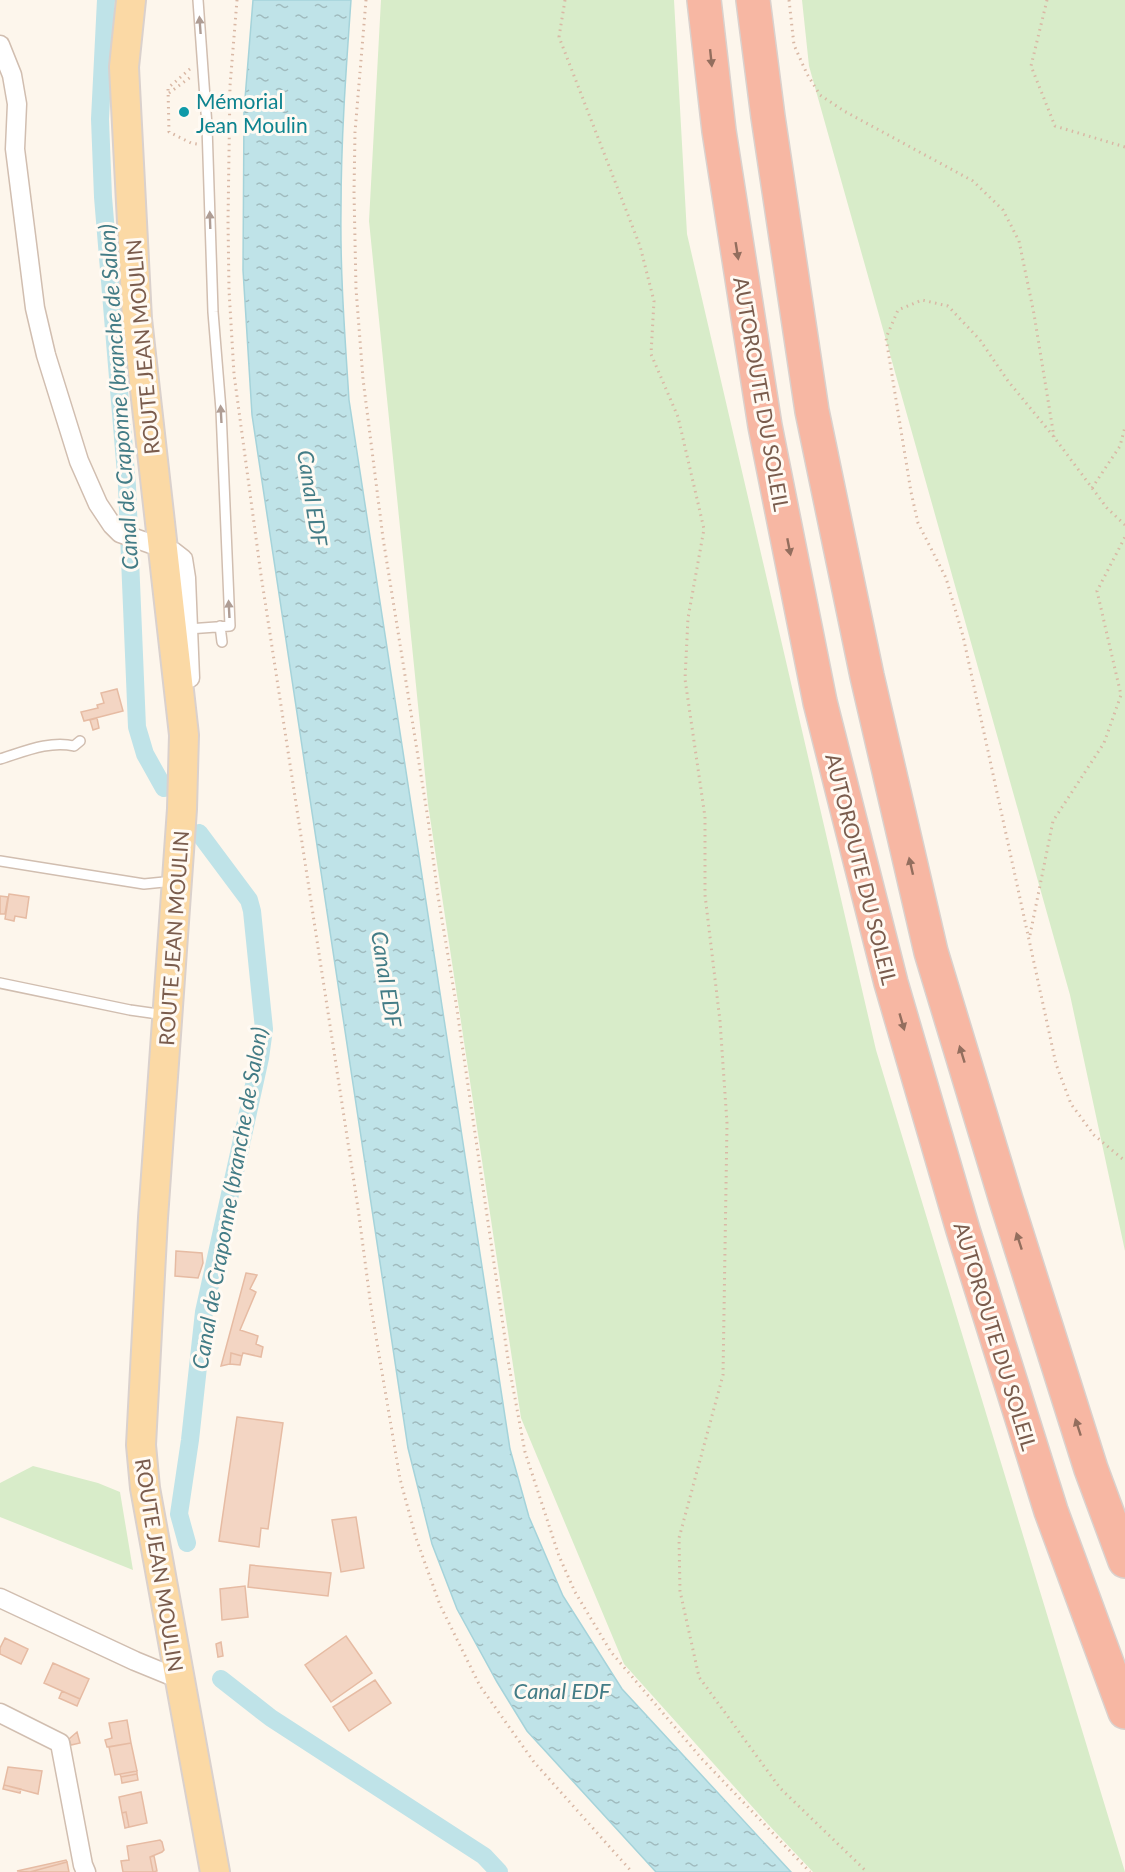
<svg xmlns="http://www.w3.org/2000/svg" width="1125" height="1872" viewBox="0 0 1125 1872" font-family="Lato,sans-serif">
	<style>
		.green { fill: #d8ecc9 }
		.water { fill: url(#water-ripples); stroke: #a5d3da; stroke-width: 1.5 }
		.lines { fill: none; stroke-linecap: round; stroke-linejoin: round }
		.canal { stroke: #bfe3e8; stroke-width: 18 }
		.building { fill: #f3d5c3; stroke: #e6bba3; stroke-width: 1.5 }
		.lane-casing { stroke: #d1beb0; stroke-width: 12 }
		.street-casing { stroke: #d1beb0; stroke-width: 21 }
		.primary-casing { stroke: #dad1cd; stroke-width: 32 }
		.highway-casing { stroke: #dad1cd; stroke-width: 36 }
		.path { stroke: #d9b8a5; stroke-width: 3; stroke-dasharray: 1.5 4.5; stroke-linecap: butt }
		.lane { stroke: #fff; stroke-width: 9 }
		.street { stroke: #fff; stroke-width: 18 }
		.primary { stroke: #fbd9a5; stroke-width: 28 }
		.highway { stroke: #f7b7a3; stroke-width: 33 }
		.oneway { fill: #af9d94 }
		.oneway2 { fill: #936e5e }
		.culture-dot { fill: #0f9aa8; stroke: #fffaf3; stroke-width: 2 }
		.labels { text-anchor: middle; dominant-baseline: central; stroke-width: 6; stroke-linejoin: round; paint-order: stroke }
		.culture-label { font-size: 21px; fill: #0d838f; stroke: #fffaf3; text-anchor: start }
		.street-label { font-size: 21px; fill: #7a5c4d; stroke: #fffaf3 }
		.water-label { font-size: 22px; font-style: italic; fill: #437c86; stroke: #fffaf3 }
	</style>
	<defs>
		<pattern id="water-ripples" width="26" height="14" patternUnits="userSpaceOnUse" patternTransform="scale(1.5)"><rect width="26" height="14" fill="#bfe3e8"/><path d="M2 4q2-2 4 0t4 0M15 11q2-2 4 0t4 0" fill="none" stroke="#a0bbbe"/></pattern>
	</defs>
	<rect width="100%" height="100%" fill="#fdf6ec"/>
	<path class="green" d="M 381,0 L 674,0 L 687,234 L 876,1050 L 1125,1872 L 813,1872 L 766,1822 L 624,1664 L 521,1418 L 428,804 L 369,221 Z
		M 802,0 L 1125,0 L 1125,1251 L 1070,995 L 809,66 Z
		M 33,1466 L 98,1483 L 120,1492 L 133,1570 L 0,1517 L 0,1483 Z"/>
	<path class="water" d="M 253,0 L 351,0 C 346,70 341,139 341,209 C 340,273 345,337 349,400 L 510,1449 L 529,1517 L 563,1596 L 622,1689 L 791,1872 L 656,1872 L 527,1731 L 497,1682 L 457,1609 L 432,1544 L 408,1448 L 252,415 L 243,270 L 244,111 Z"/>
	<g class="lines">
		<path class="canal" d="M 106,0 L 100,119 L 103,197 L 127,486 L 137,727 L 145,754 L 164,788
			M 187,1543 L 179,1514 L 190,1440 L 204,1312 L 260,1058 L 264,1029 L 252,911 L 249,900 L 199,833
			M 221,1679 L 271,1718 L 484,1856 L 499,1872"/>
	</g>
	<path class="building" d="M 117,689 L 123,711 L 84,721 L 81,712 L 98,708 L 97,705 L 104,703 L 101,693 Z
		M 97,718 L 99,728 L 93,730 L 90,720 Z
		M 9,894 L 29,897 L 26,918 L 15,916 L 14,921 L 5,919 Z
		M 0,896 L 8,897 L 5,914 L 0,914 Z
		M 176,1251 L 202,1253 L 203,1263 L 198,1278 L 175,1276 Z
		M 246,1273 L 257,1275 L 250,1289 L 256,1292 L 240,1330 L 258,1336 L 256,1344 L 263,1347 L 261,1357 L 243,1353 L 242,1356 L 231,1353 L 230,1364 L 221,1366 Z
		M 231,1353 L 242,1356 L 240,1365 L 230,1364 Z
		M 237,1417 L 283,1423 L 268,1529 L 261,1528 L 259,1547 L 219,1541 Z
		M 356,1517 L 364,1568 L 341,1572 L 332,1520 Z
		M 250,1565 L 331,1573 L 328,1596 L 248,1587 Z
		M 245,1586 L 248,1617 L 222,1620 L 220,1589 Z
		M 346,1636 L 372,1673 L 331,1702 L 305,1665 Z
		M 5,1638 L 28,1649 L 21,1664 L 0,1654 L 0,1648 Z
		M 221,1642 L 223,1656 L 218,1657 L 216,1644 Z
		M 53,1663 L 89,1679 L 80,1699 L 44,1683 Z
		M 375,1680 L 391,1703 L 349,1731 L 333,1707 Z
		M 62,1691 L 80,1699 L 77,1706 L 59,1698 Z
		M 127,1720 L 131,1743 L 107,1747 L 105,1740 L 112,1738 L 109,1723 Z
		M 77,1732 L 80,1743 L 71,1745 L 69,1739 Z
		M 131,1743 L 137,1771 L 115,1775 L 109,1747 Z
		M 8,1767 L 42,1771 L 38,1794 L 4,1785 Z
		M 137,1771 L 137,1774 L 121,1777 L 120,1774 Z
		M 137,1774 L 138,1780 L 122,1783 L 121,1777 Z
		M 4,1785 L 21,1789 L 20,1793 L 3,1789 Z
		M 141,1792 L 147,1823 L 129,1827 L 126,1812 L 122,1813 L 119,1797 Z
		M 126,1812 L 129,1827 L 125,1828 L 122,1813 Z
		M 160,1840 L 162,1842 L 164,1850 L 162,1852 L 150,1857 L 153,1872 L 123,1872 L 121,1861 L 129,1860 L 127,1846 Z
		M 154,1856 L 157,1871 L 153,1872 L 150,1857 Z
		M 66,1860 L 67,1862 L 30,1872 L 17,1871 Z
		M 67,1862 L 69,1872 L 30,1872 Z"/>
	<g class="lines">
		<defs>
			<path id="lane" d="M 220,626 L 222,642
				M 188,629 L 230,626 L 221,410 L 213,312 L 207,126 L 198,0
				M 0,759 C 23,752 50,740 74,746 L 80,741
				M 0,861 L 144,884 L 174,881
				M 0,983 L 130,1010 L 165,1015"/>
			<path id="street" d="M 0,45 L 12,75 L 17,104 L 15,149 L 35,308 L 46,355 L 79,461 L 98,504 L 112,525 L 120,533 L 174,552 L 183,559 L 186,578 L 190,678
				M 0,1598 L 135,1661 L 179,1679
				M 0,1713 L 60,1743 L 83,1865 L 86,1872"/>
			<path id="primary" d="M 131,0 L 124,67 L 137,319 L 184,735 L 182,809 L 153,1218 L 141,1445 L 145,1488 L 215,1872"/>
			<path id="highway" d="M 704,0 L 719,131 L 765,426 L 820,702 L 891,983 L 963,1230 L 1051,1511 L 1125,1712
				M 753,0 L 768,117 L 812,411 L 867,676 L 931,952 L 1006,1200 L 1091,1469 L 1125,1561"/>
		</defs>
		<use href="#lane" class="lane-casing"/>
		<use href="#street" class="street-casing"/>
		<use href="#primary" class="primary-casing"/>
		<use href="#highway" class="highway-casing"/>
		<path class="path" d="M 237,0 L 230,86 L 228,221 L 229,290 L 234,374 L 261,575 L 358,1208 L 371,1307 L 400,1479 L 416,1538 L 440,1605 L 480,1686 L 534,1762 L 632,1872
			M 366,0 L 355,132 L 354,192 L 356,289 L 363,379 L 383,538 L 428,819 L 438,896 L 456,1003 L 509,1366 L 525,1452 L 559,1556 L 575,1592 L 611,1652 L 702,1759 L 810,1872
			M 565,0 L 559,37 L 640,246 L 654,301 L 651,354 L 678,417 L 704,529 L 688,618 L 685,679 L 705,817 L 705,895 L 720,1021 L 727,1123 L 723,1375 L 679,1538 L 680,1591 L 699,1677 L 780,1788 L 867,1872
			M 789,0 L 794,45 L 807,74 L 820,95 L 844,111 L 973,181 L 1003,210 L 1019,241 L 1034,314 L 1054,437
			M 1047,0 L 1031,66 L 1055,126 L 1125,147
			M 190,69 L 168,88 L 169,132 L 191,143 L 197,144
			M 169,93 L 192,76
			M 1092,488 L 1120,446 L 1125,427
			M 1125,525 L 1107,508 L 1054,437 L 1008,381 L 980,340 L 948,306 L 922,300 L 898,310 L 886,338 L 911,492 L 918,523 L 946,578 L 963,636 L 1056,1064 L 1071,1104 L 1094,1135 L 1125,1161
			M 1030,935 L 1053,821 L 1104,743 L 1121,695 L 1097,591 L 1125,537"/>
		<use href="#lane" class="lane"/>
		<use href="#street" class="street"/>
		<use href="#primary" class="primary"/>
		<use href="#highway" class="highway"/>
	</g>
	<defs><path id="oneway-solid" d="M-6-.8H1V-3.2L6.5 0L1 3.2V.8H-6Z" transform="scale(1.5)"/></defs>
	<g class="oneway">
		<use href="#oneway-solid" transform="translate(200 25) rotate(-94)"/>
		<use href="#oneway-solid" transform="translate(210 220) rotate(-92)"/>
		<use href="#oneway-solid" transform="translate(221 414) rotate(-93)"/>
		<use href="#oneway-solid" transform="translate(229 609) rotate(-93)"/>
	</g>
	<g class="oneway2">
		<use href="#oneway-solid" transform="translate(711 58) rotate(84)"/>
		<use href="#oneway-solid" transform="translate(737 251) rotate(81)"/>
		<use href="#oneway-solid" transform="translate(789 547) rotate(79)"/>
		<use href="#oneway-solid" transform="translate(911 866) rotate(-103)"/>
		<use href="#oneway-solid" transform="translate(902 1022) rotate(74)"/>
		<use href="#oneway-solid" transform="translate(962 1054) rotate(-107)"/>
		<use href="#oneway-solid" transform="translate(1019 1241) rotate(-108)"/>
		<use href="#oneway-solid" transform="translate(1078 1427) rotate(-108)"/>
	</g>
	<circle class="culture-dot" cx="184" cy="112" r="6"/>
	<g class="labels">
		<g class="culture-label">
			<text x="196" y="100">Mémorial<tspan x="196" dy="24">Jean Moulin</tspan></text>
		</g>
		<g class="street-label">
			<text transform="translate(142 347) rotate(-95)">ROUTE JEAN MOULIN</text>
			<text transform="translate(762 394) rotate(80)">AUTOROUTE DU SOLEIL</text>
			<text transform="translate(862 869) rotate(76)">AUTOROUTE DU SOLEIL</text>
			<text transform="translate(173 938) rotate(-86)">ROUTE JEAN MOULIN</text>
			<text transform="translate(996 1336) rotate(73)">AUTOROUTE DU SOLEIL</text>
			<text transform="translate(160 1565) rotate(81)">ROUTE JEAN MOULIN</text>
		</g>
		<g class="water-label">
			<text transform="translate(118 397) rotate(-94)">Canal de Craponne (branche de Salon)</text>
			<text transform="translate(313 498) rotate(81)">Canal EDF</text>
			<text transform="translate(387 979) rotate(81)">Canal EDF</text>
			<text transform="translate(229 1198) rotate(-80)">Canal de Craponne (branche de Salon)</text>
			<text x="562" y="1690">Canal EDF</text>
		</g>
	</g>
</svg>
